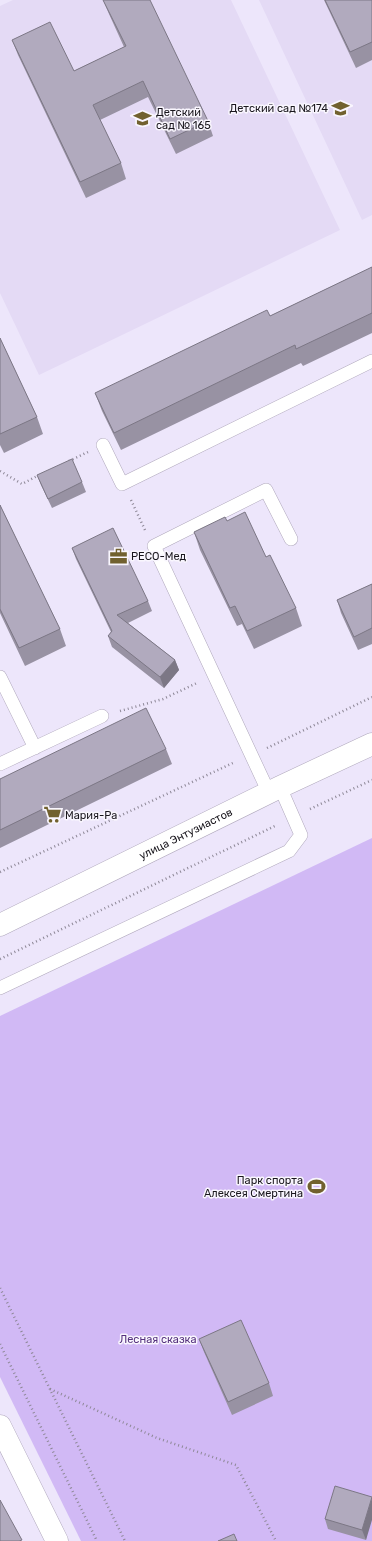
<svg xmlns="http://www.w3.org/2000/svg" width="372" height="1541" viewBox="0 0 372 1541" font-family="Rubik,sans-serif">
	<style>
		.built { fill: #e4daf5 }
		.green { fill: #d1b9f5 }
		.lines { fill: none; stroke-linecap: round; stroke-linejoin: round }
		.service-casing { stroke: #b0a8bc; stroke-width: 14 }
		.minor-casing { stroke: #b0a8bc; stroke-width: 23 }
		.tertiary-casing { stroke: #b0a8bc; stroke-width: 23 }
		.path { stroke: #8e8897; stroke-width: 2.5; stroke-dasharray: 1 3; stroke-linecap: butt }
		.service { stroke: #fff; stroke-width: 13 }
		.minor { stroke: #fff; stroke-width: 22 }
		.tertiary { stroke: #fff; stroke-width: 22 }
		.wall { fill: #9892a3 }
		.shaded-wall { fill: #7c7785 }
		.building { fill: #b1aabe; stroke: #7c7785 }
		.labels { text-anchor: middle; dominant-baseline: central; stroke-width: 3; stroke-linejoin: round; paint-order: stroke }
		.poi-label { font-size: 11px; fill: #19161d; stroke: #f9f6fe; text-anchor: start }
		.street-label { font-size: 11px; fill: #19161d; stroke: #f9f6fe }
		.park-label { font-size: 11px; fill: #55317e; stroke: #f9f6fe }
	</style>
	<rect width="100%" height="100%" fill="#ede6fb"/>
	<path class="built" d="M 13,0 L 231,0 L 340,230 L 39,375 L 0,293 L 0,6 Z
		M 259,0 L 372,0 L 372,215 L 362,220 Z"/>
	<path class="green" d="M 372,838 L 372,1541 L 81,1541 L 0,1377 L 0,1016 Z"/>
	<g class="lines">
		<defs>
			<path id="service" d="M 103,445 L 122,484 L 372,361
				M 0,677 L 35,748
				M 0,764 L 102,716
				M 269,793 L 154,546 L 266,490 L 291,539
				M 0,988 L 289,851 L 301,835 L 280,787"/>
			<path id="minor" d="M 0,1426 L 57,1541"/>
			<g id="tertiary">
				<path id="s1" d="M 0,925 L 280,787 L 372,744"/>
			</g>
		</defs>
		<use href="#service" class="service-casing"/>
		<use href="#minor" class="minor-casing"/>
		<use href="#tertiary" class="tertiary-casing"/>
		<path class="path" d="M 69,461 L 88,452
			M 0,471 L 22,484 L 39,475
			M 131,500 L 145,530
			M 120,711 L 163,699 L 197,683
			M 267,748 L 372,697
			M 310,809 L 372,780
			M 0,872 L 235,762
			M 0,959 L 277,825
			M 0,1288 L 125,1541
			M 0,1344 L 97,1541
			M 50,1389 L 157,1438 L 236,1465 L 276,1541"/>
		<use href="#service" class="service"/>
		<use href="#minor" class="minor"/>
		<use href="#tertiary" class="tertiary"/>
	</g>
	<path class="wall" d="M 103,0 L 208,121 L 213,136 L 176,154 L 148,97 L 100,120 L 121,163 L 126,179 L 86,198 L 18,55 L 12,40 L 74,71 L 124,47 L 109,14 Z
		M 324,0 L 372,0 L 372,60 L 356,68 Z
		M 372,267 L 372,333 L 303,366 L 301,363 L 121,450 L 102,411 L 95,393 L 270,316 Z
		M 0,338 L 37,417 L 43,434 L 4,453 L 0,445 Z
		M 37,475 L 82,482 L 86,492 L 52,508 L 41,485 Z
		M 0,505 L 60,629 L 66,646 L 25,666 L 0,613 Z
		M 227,521 L 266,557 L 296,608 L 302,626 L 254,649 L 242,624 L 237,626 L 200,550 L 194,532 Z
		M 72,548 L 148,601 L 152,611 L 128,623 L 175,660 L 179,670 L 164,688 L 112,647 L 108,636 L 111,632 L 76,559 Z
		M 372,584 L 372,644 L 358,650 L 341,613 L 337,600 Z
		M 166,749 L 172,764 L 0,848 L 0,779 Z
		M 199,1339 L 269,1383 L 273,1396 L 232,1415 L 204,1352 Z
		M 372,1497 L 366,1540 L 328,1529 L 325,1519 Z"/>
	<path class="shaded-wall" d="M 175,660 L 179,670 L 164,688 L 160,677 Z
		M 372,1498 L 372,1520 L 366,1540 L 362,1530 Z"/>
	<path class="building" d="M 103,0 L 150,0 L 208,121 L 170,139 L 143,81 L 93,105 L 121,163 L 80,182 L 12,40 L 50,22 L 74,71 L 126,46 Z
		M 325,0 L 372,0 L 372,42 L 350,52 Z
		M 372,267 L 372,313 L 296,349 L 295,345 L 114,433 L 95,393 L 267,310 L 270,316 Z
		M 0,338 L 37,417 L 0,434 Z
		M 72,459 L 82,482 L 48,499 L 37,475 Z
		M 0,505 L 60,629 L 19,648 L 0,609 Z
		M 245,512 L 266,557 L 270,555 L 296,608 L 247,631 L 235,606 L 230,608 L 194,532 L 225,517 L 227,521 Z
		M 113,528 L 148,601 L 117,615 L 175,660 L 160,677 L 108,636 L 112,631 L 72,548 Z
		M 372,584 L 372,628 L 354,637 L 337,600 Z
		M 146,708 L 166,749 L 0,830 L 0,779 Z
		M 241,1320 L 269,1383 L 228,1402 L 199,1339 Z
		M 335,1486 L 372,1497 L 362,1530 L 325,1519 Z
		M 0,1500 L 22,1540 L 19,1541 L 0,1541 Z
		M 234,1534 L 237,1541 L 218,1541 Z"/>
	<defs>
		<symbol id="school-bare" viewBox="-9 -9 18 18"><path d="M0-5L7-2L0 1L-7-2ZM-4 1L0 2.5L4 1V4Q0 6-4 4Z" fill="#71612f" stroke="#f9f6fe" stroke-width="2.5" paint-order="stroke"/></symbol>
		<symbol id="office-bare" viewBox="-9 -9 18 18"><path d="M-6-3h4V-5.5h4V-3h4V5H-6ZM-1-4.5V-3h2v-1.5ZM-6 0V1H6V0Z" fill="#71612f" stroke="#f9f6fe" stroke-width="2.5" paint-order="stroke"/></symbol>
		<symbol id="supermarket-bare" viewBox="-9 -9 18 18"><path d="M-6-5.5h2.5l.6 2H6L4.5 2H-2.5L-4.4-4H-6ZM-1.5 3.2a1.3 1.3 0 1 0 .1 0ZM3 3.2a1.3 1.3 0 1 0 .1 0Z" fill="#71612f" stroke="#f9f6fe" stroke-width="2.5" paint-order="stroke"/></symbol>
		<symbol id="stadium-bare" viewBox="-9 -9 18 18"><path d="M0-5a6.5 5 0 1 0 0 10a6.5 5 0 1 0 0-10ZM-3.5-1.8h7v3.6h-7Z" fill="#71612f" stroke="#f9f6fe" stroke-width="2.5" paint-order="stroke"/></symbol>
	</defs>
	<g fill-rule="evenodd">
		<use href="#school-bare" x="328" y="96" width="25" height="25"/>
		<use href="#school-bare" x="130" y="106" width="25" height="25"/>
		<use href="#office-bare" x="106" y="544" width="25" height="25"/>
		<use href="#supermarket-bare" x="40" y="802" width="25" height="25"/>
		<use href="#stadium-bare" x="304" y="1174" width="25" height="25"/>
	</g>
	<g class="labels">
		<g class="poi-label">
			<text x="328" y="108" text-anchor="end">Детский сад №174</text>
			<text x="156" y="112">Детский<tspan x="156" dy="13">сад № 165</tspan></text>
			<text x="131" y="556">РЕСО-Мед</text>
			<text x="65" y="815">Мария-Ра</text>
			<text x="303" y="1180" text-anchor="end">Парк спорта<tspan x="303" dy="13">Алексея Смертина</tspan></text>
		</g>
		<g class="street-label">
			<text stroke="none"><textPath href="#s1" startOffset="207">улица Энтузиастов</textPath></text>
		</g>
		<g class="park-label">
			<text x="158" y="1339">Лесная сказка</text>
		</g>
	</g>
</svg>
